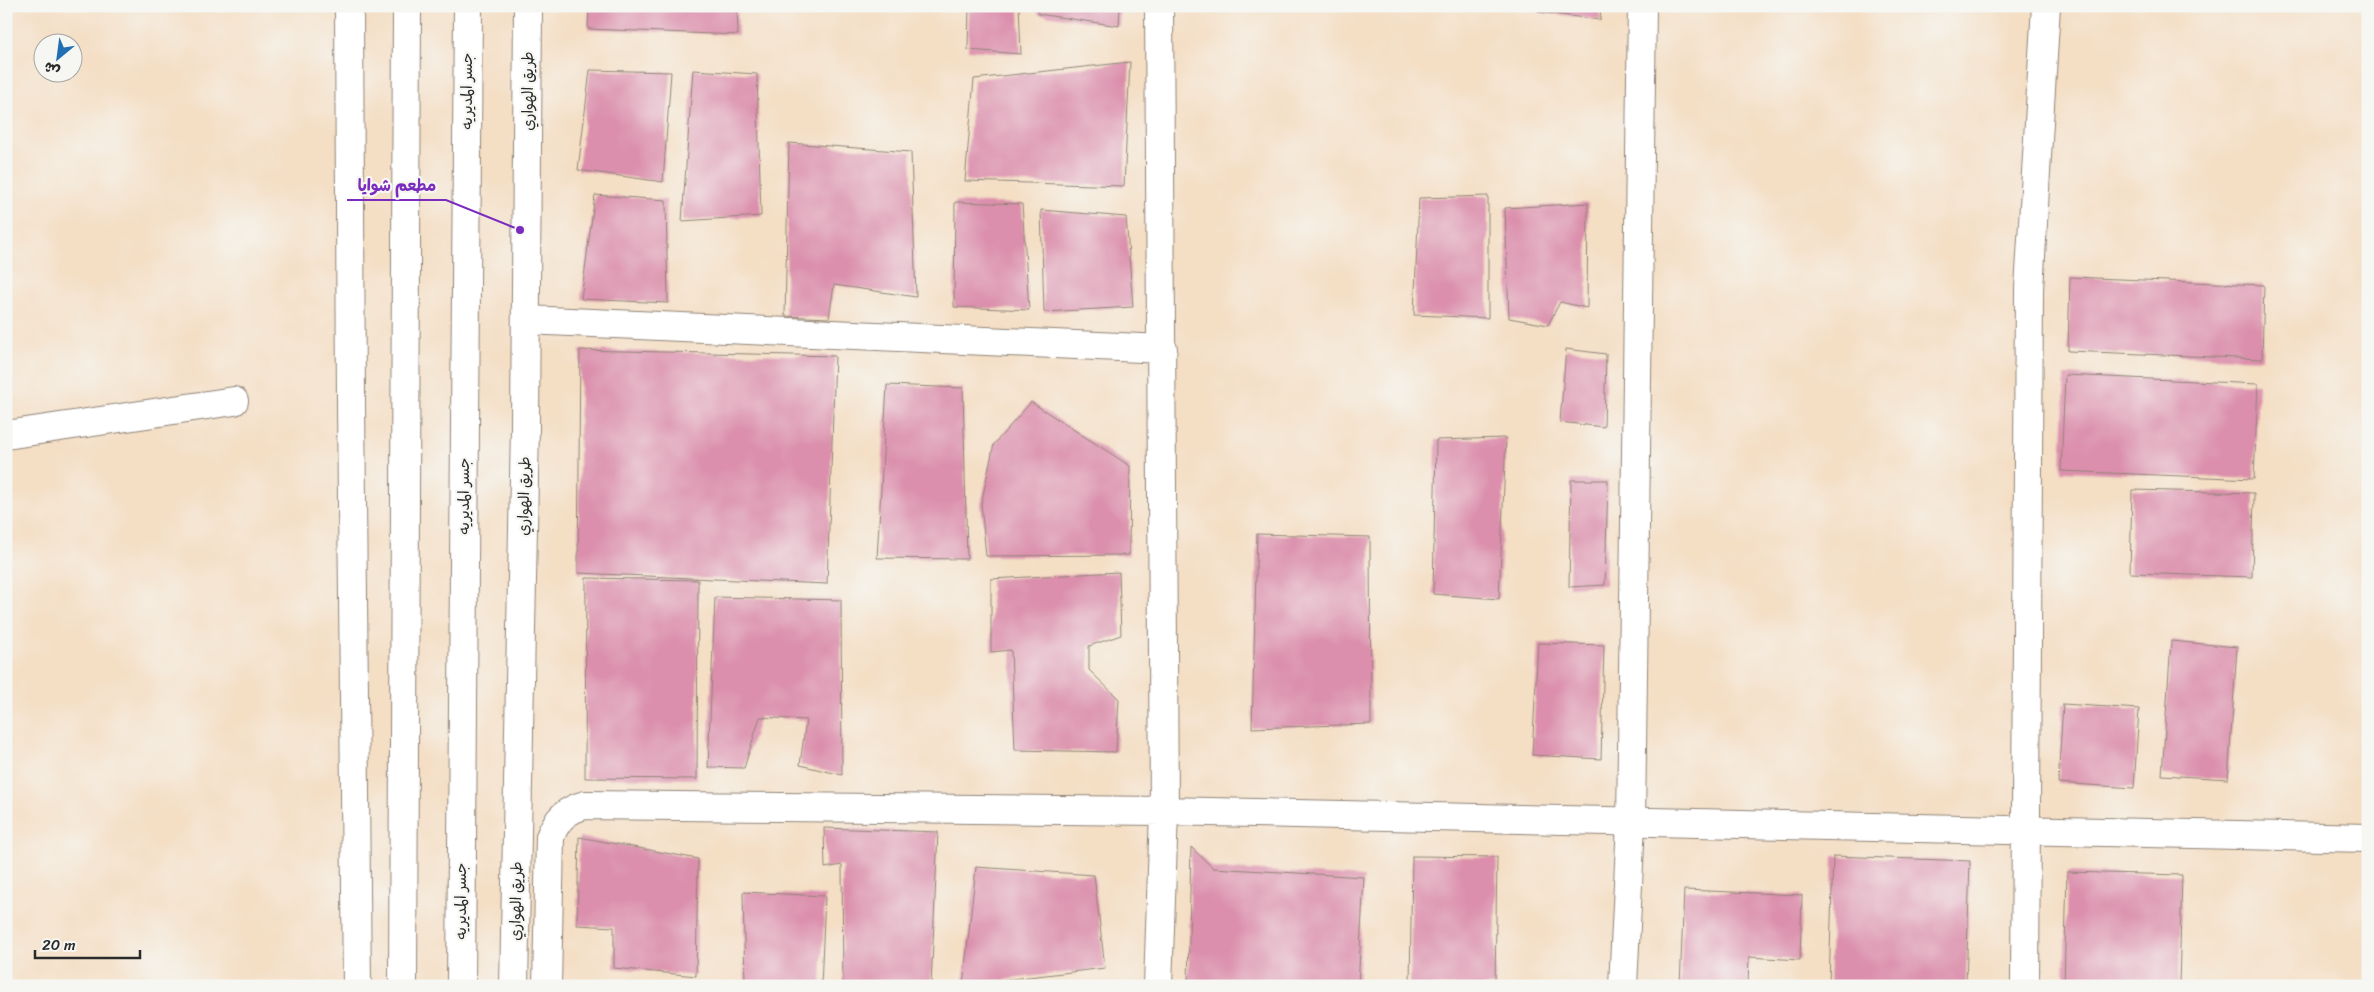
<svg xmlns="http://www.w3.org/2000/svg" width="2374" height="992" viewBox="0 0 2374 992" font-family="Sriracha,'Playpen Sans Arabic',sans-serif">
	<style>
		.building { fill: #db8fac }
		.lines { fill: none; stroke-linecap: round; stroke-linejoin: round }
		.minor-casing { stroke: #908478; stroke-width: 30 }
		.major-casing { stroke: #908478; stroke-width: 30 }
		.highway-casing { stroke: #908478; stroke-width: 30 }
		.minor { stroke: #fff; stroke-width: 28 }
		.major { stroke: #fff; stroke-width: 28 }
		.highway { stroke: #fff; stroke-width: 28 }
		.labels { text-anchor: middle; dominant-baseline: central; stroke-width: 4.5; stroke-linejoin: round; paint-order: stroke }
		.street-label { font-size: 15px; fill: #2b2b2b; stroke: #f6f6f2 }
		.leader { fill: none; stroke: #7b2cbf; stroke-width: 2 }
		.callout-dot { fill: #7b2cbf; stroke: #f6f6f2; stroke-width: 2 }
		.callout-label { font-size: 16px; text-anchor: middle; font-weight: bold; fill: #7b2cbf; stroke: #f6f6f2; stroke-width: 4.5; stroke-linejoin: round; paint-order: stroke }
	</style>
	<rect width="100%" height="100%" fill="#f6f6f2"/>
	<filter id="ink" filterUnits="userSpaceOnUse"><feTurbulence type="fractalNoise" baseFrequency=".02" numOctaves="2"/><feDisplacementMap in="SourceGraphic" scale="10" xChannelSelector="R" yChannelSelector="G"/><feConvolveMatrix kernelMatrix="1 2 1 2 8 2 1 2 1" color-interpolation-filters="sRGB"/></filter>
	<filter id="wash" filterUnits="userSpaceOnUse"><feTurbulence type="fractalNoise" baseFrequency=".0096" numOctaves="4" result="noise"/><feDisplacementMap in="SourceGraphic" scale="20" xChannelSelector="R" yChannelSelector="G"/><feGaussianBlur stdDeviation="1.12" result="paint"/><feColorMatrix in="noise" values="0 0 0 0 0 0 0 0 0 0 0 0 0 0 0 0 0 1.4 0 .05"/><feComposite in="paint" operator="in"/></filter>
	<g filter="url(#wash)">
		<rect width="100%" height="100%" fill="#f4dec4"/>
		<g id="blocks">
			<path class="building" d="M 589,6 L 737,6 L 738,35 L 588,29 Z
				M 969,6 L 1019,6 L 1021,54 L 968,50 Z
				M 1037,6 L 1120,6 L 1119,26 L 1038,14 Z
				M 1538,6 L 1601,6 L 1600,20 L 1539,12 Z
				M 1130,62 L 1124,186 L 965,181 L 974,79 Z
				M 590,70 L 671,72 L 663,182 L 578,170 Z
				M 693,70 L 757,74 L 761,216 L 682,221 Z
				M 789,143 L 911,152 L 916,297 L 834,285 L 829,318 L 785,316 Z
				M 595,195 L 666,200 L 668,303 L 581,299 Z
				M 1488,196 L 1488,318 L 1414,315 L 1419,198 Z
				M 955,202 L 1022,204 L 1029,310 L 954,307 Z
				M 1588,203 L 1587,308 L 1560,302 L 1548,325 L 1509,318 L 1505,208 Z
				M 1041,210 L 1126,217 L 1133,307 L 1044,312 Z
				M 2070,277 L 2264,285 L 2262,359 L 2068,351 Z
				M 1566,349 L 1606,354 L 1604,427 L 1560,422 Z
				M 580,350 L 835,356 L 827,584 L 578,573 Z
				M 2065,375 L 2258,384 L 2254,479 L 2061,471 Z
				M 887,385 L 963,388 L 967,559 L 877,558 Z
				M 1031,402 L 1130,466 L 1129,555 L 986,556 L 981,504 L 994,444 Z
				M 1506,438 L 1499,599 L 1433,594 L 1436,440 Z
				M 1571,480 L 1608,480 L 1605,585 L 1569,587 Z
				M 2132,490 L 2254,493 L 2252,577 L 2130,573 Z
				M 1257,534 L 1370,537 L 1371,724 L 1252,728 Z
				M 1119,572 L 1121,635 L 1089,646 L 1089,670 L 1119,699 L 1116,752 L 1015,750 L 1011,650 L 991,652 L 991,579 Z
				M 586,578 L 698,580 L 697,779 L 585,778 Z
				M 715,597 L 841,600 L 842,775 L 800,765 L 806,720 L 760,717 L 744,768 L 708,767 Z
				M 2171,641 L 2237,647 L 2228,779 L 2162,775 Z
				M 1538,643 L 1604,645 L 1601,759 L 1532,755 Z
				M 2063,704 L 2139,709 L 2134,788 L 2058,783 Z
				M 824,828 L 938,832 L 931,986 L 843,986 L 842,865 L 825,868 Z
				M 579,837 L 698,859 L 696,976 L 614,968 L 614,927 L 577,925 Z
				M 1191,847 L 1213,868 L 1364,877 L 1358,986 L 1188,985 Z
				M 1412,856 L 1497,857 L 1495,986 L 1410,986 Z
				M 1833,856 L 1970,861 L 1966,986 L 1829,986 Z
				M 976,867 L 1094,875 L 1105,968 L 1003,980 L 1033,986 L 1003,986 L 1003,980 L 963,985 Z
				M 2067,872 L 2182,875 L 2179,986 L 2064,986 Z
				M 1684,890 L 1802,895 L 1800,960 L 1749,957 L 1748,986 L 1680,986 Z
				M 743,892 L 825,896 L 821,986 L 745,986 Z"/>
		</g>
	</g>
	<g filter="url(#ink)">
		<use href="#blocks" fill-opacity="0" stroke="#908478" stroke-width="1"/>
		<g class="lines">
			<defs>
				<path id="minor" d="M 526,320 L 1163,349
					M 6,435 L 234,401
					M 547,986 L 550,837 C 557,819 566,810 585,805 L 1164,811 L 2368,838
					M 1158,986 L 1164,811 L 1159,6
					M 2025,986 L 2029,289 L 2046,6"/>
				<path id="major" d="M 1623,986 L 1631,823 L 1642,6"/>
				<path id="highway" d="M 349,6 L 351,404 L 357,986
					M 403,986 L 407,6
					M 461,986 L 468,6
					M 514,986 L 525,427 L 528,6"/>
			</defs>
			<use href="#minor" class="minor-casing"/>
			<use href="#major" class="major-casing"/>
			<use href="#highway" class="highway-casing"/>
			<use href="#minor" class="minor"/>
			<use href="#major" class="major"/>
			<use href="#highway" class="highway"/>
		</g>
	</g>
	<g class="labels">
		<g class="street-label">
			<text transform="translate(467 91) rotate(-90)">جسر المديريه</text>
			<text transform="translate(528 91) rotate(-90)">طريق الهواري</text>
			<text transform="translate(464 496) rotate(-90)">جسر المديريه</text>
			<text transform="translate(524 496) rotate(-89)">طريق الهواري</text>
			<text transform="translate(461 901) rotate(-90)">جسر المديريه</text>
			<text transform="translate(516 901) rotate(-89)">طريق الهواري</text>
		</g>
	</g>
	<path class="leader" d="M520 230L446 200H347"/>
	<circle class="callout-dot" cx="520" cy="230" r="5"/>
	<g class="callout-label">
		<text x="397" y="191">مطعم شوايا</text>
	</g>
	<rect width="2374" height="992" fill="none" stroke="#f6f6f2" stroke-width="25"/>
	<g transform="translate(58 58) rotate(209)"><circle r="24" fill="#f6f6f2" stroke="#a5a5a2"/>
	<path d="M0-4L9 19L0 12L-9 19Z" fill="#1f6fb2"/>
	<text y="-8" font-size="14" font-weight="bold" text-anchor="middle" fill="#2b2b2b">ش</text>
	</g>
	<path d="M35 950v8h105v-8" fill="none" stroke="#2b2b2b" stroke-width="2.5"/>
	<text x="42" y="950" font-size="15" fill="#2b2b2b" stroke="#f6f6f2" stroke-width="4" paint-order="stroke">20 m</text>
</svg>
